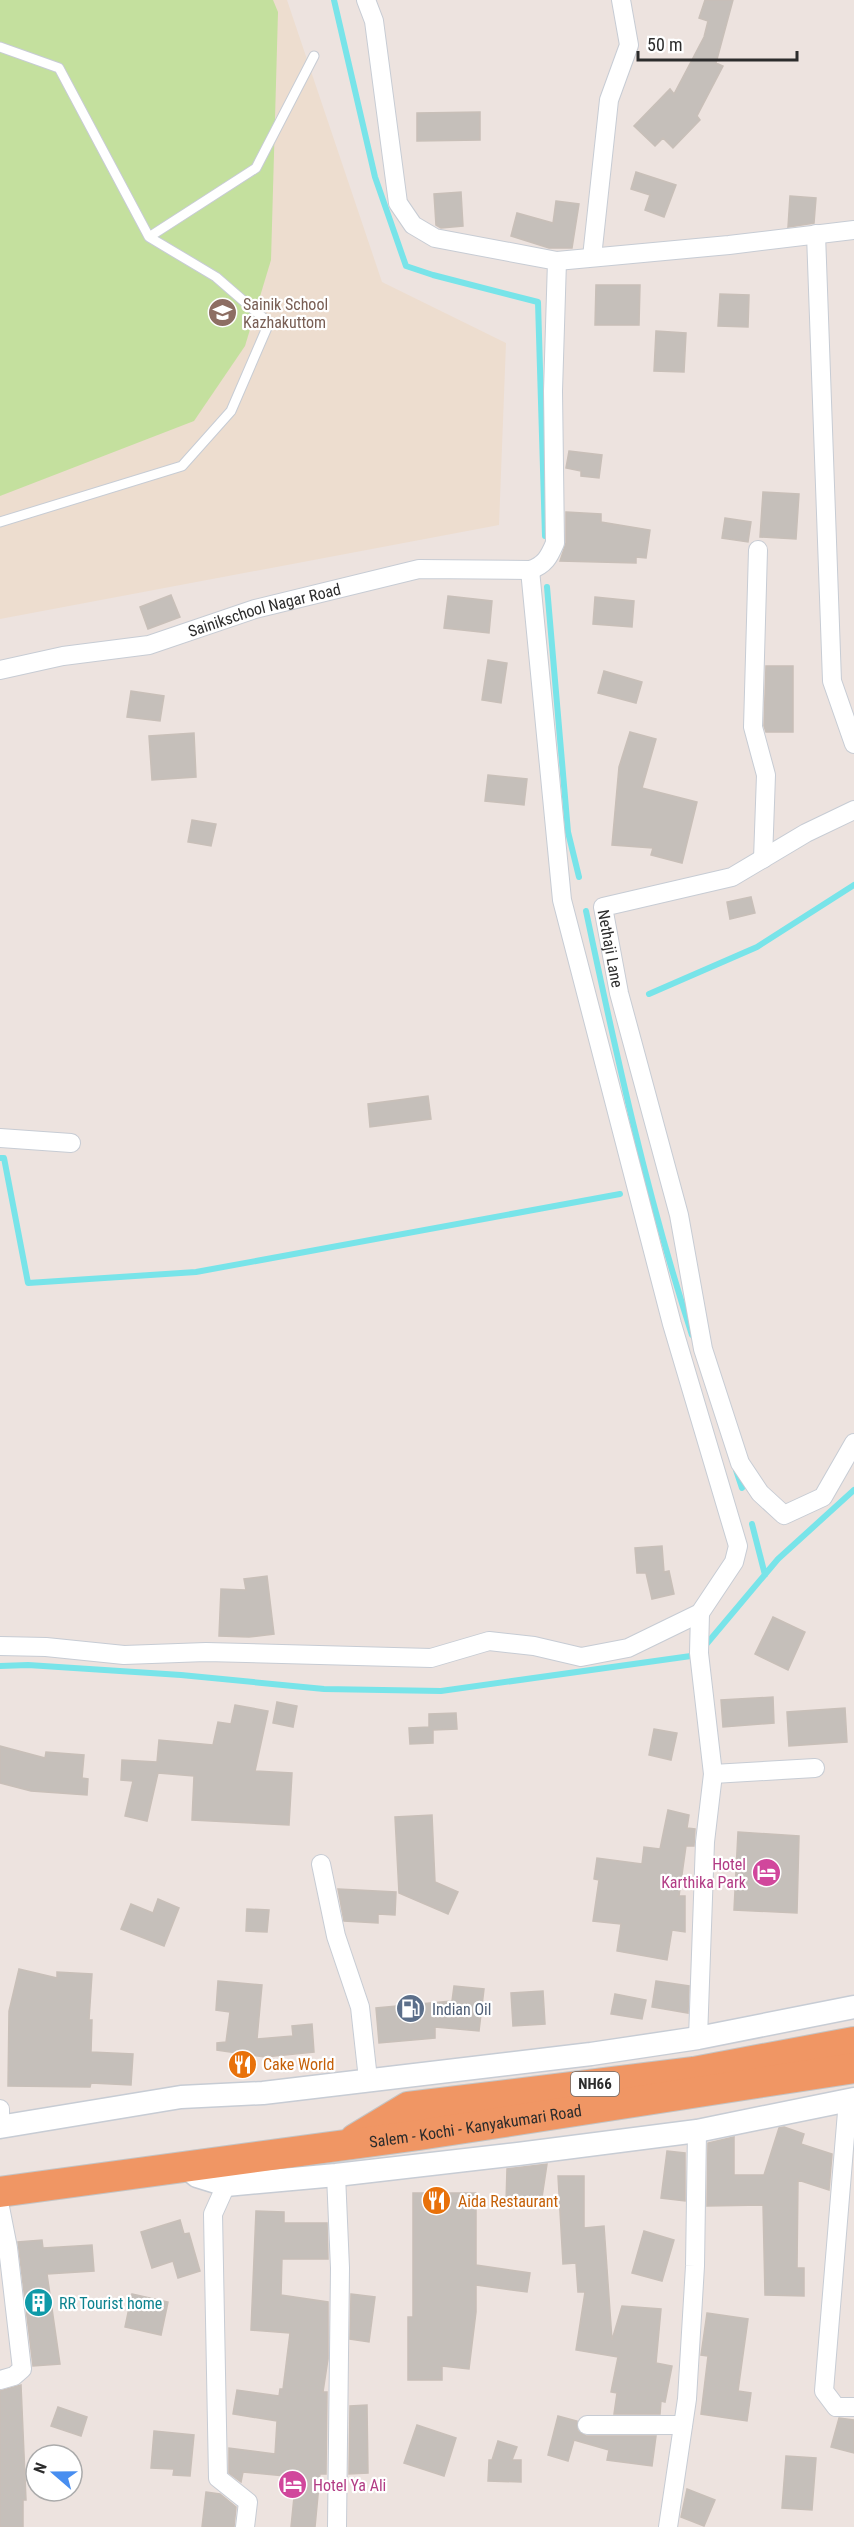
<svg xmlns="http://www.w3.org/2000/svg" width="854" height="2527" viewBox="0 0 854 2527" font-family="'Roboto Condensed',sans-serif">
	<style>
		.education { fill: #edddcf }
		.green { fill: #c4e09e }
		.lines { fill: none; stroke-linecap: round; stroke-linejoin: round }
		.stream { stroke: #78e4e9; stroke-width: 6 }
		.building { fill: #c5bfba; stroke: #c8bfb8; stroke-width: 1.5 }
		.service-casing { stroke: #c7ccd4; stroke-width: 11 }
		.minor-casing { stroke: #c7ccd4; stroke-width: 20 }
		.tertiary-casing { stroke: #c7ccd4; stroke-width: 25 }
		.trunk-casing { stroke: #c4c4c4; stroke-width: 32 }
		.service { stroke: #fff; stroke-width: 9 }
		.minor { stroke: #fff; stroke-width: 18 }
		.tertiary { stroke: #fff; stroke-width: 22 }
		.trunk { stroke: #f09664; stroke-width: 30 }
		.labels { text-anchor: middle; dominant-baseline: central; stroke-width: 4.5; stroke-linejoin: round; paint-order: stroke }
		.shield { fill: #fff; stroke: #6b6b6b; stroke-width: 1.5 }
		.shield-label { font-size: 15px; font-weight: bold; fill: #2c2c2c }
		.education-label { font-size: 16px; fill: #785e54; stroke: #fff; text-anchor: start }
		.street-label { font-size: 16px; fill: #2c2c2c; stroke: #fff }
		.hotel-label { font-size: 16px; fill: #b23c85; stroke: #fff; text-anchor: end }
		.service-label { font-size: 16px; fill: #4e5e75; stroke: #fff; text-anchor: start }
		.food-label { font-size: 16px; fill: #c56008; stroke: #fff; text-anchor: start }
		.culture-label { font-size: 16px; fill: #0d838f; stroke: #fff; text-anchor: start }
	</style>
	<rect width="100%" height="100%" fill="#ede3df"/>
	<path class="education" d="M 0,0 L 287,0 L 382,282 L 506,343 L 499,525 L 0,619 Z"/>
	<path class="green" d="M 0,0 L 273,0 L 278,12 L 271,260 L 245,346 L 194,421 L 0,496 Z"/>
	<g class="lines">
		<path class="stream" d="M 334,0 L 375,177 L 406,266 L 433,275 L 538,302 L 545,536
			M 547,587 L 568,832 L 579,877
			M 586,911 C 616,1054 647,1196 692,1335
			M 649,994 L 757,947 L 854,885
			M 0,1158 L 4,1158 L 28,1283 L 196,1272 L 620,1194
			M 736,1470 L 742,1488
			M 752,1524 L 765,1575
			M 704,1647 L 778,1559 L 854,1490
			M 0,1666 L 28,1665 L 181,1675 L 324,1689 L 441,1691 L 698,1655"/>
	</g>
	<path class="building" d="M 705,0 L 733,0 L 716,63 L 723,66 L 697,116 L 700,120 L 673,148 L 663,138 L 655,146 L 634,126 L 670,89 L 674,94 L 704,37 L 708,21 L 699,18 Z
		M 480,112 L 480,140 L 417,141 L 417,113 Z
		M 636,172 L 676,185 L 664,217 L 645,210 L 650,195 L 631,189 Z
		M 461,192 L 463,226 L 441,228 L 436,225 L 434,194 Z
		M 790,196 L 816,198 L 814,223 L 788,227 Z
		M 556,201 L 579,204 L 572,248 L 549,248 L 511,236 L 517,213 L 553,223 Z
		M 596,285 L 640,285 L 639,325 L 595,325 Z
		M 720,294 L 749,295 L 748,327 L 718,326 Z
		M 656,331 L 686,333 L 684,372 L 654,371 Z
		M 569,451 L 602,455 L 599,478 L 581,476 L 581,471 L 566,468 Z
		M 763,492 L 799,494 L 796,539 L 760,537 Z
		M 566,512 L 601,514 L 601,522 L 650,530 L 646,558 L 636,557 L 636,563 L 560,561 L 566,543 Z
		M 725,518 L 751,522 L 748,542 L 722,538 Z
		M 171,595 L 180,617 L 148,629 L 140,607 Z
		M 448,596 L 492,601 L 489,633 L 444,628 Z
		M 595,597 L 634,601 L 632,627 L 593,624 Z
		M 488,660 L 507,663 L 501,703 L 482,700 Z
		M 766,666 L 793,666 L 793,732 L 766,732 L 764,726 Z
		M 604,671 L 642,682 L 636,703 L 598,693 Z
		M 131,691 L 164,696 L 160,721 L 127,717 Z
		M 630,732 L 656,739 L 642,788 L 697,802 L 682,863 L 651,855 L 653,848 L 612,845 L 619,767 Z
		M 194,733 L 196,777 L 152,780 L 149,736 Z
		M 488,775 L 527,779 L 524,805 L 485,801 Z
		M 192,820 L 216,824 L 211,846 L 188,842 Z
		M 751,897 L 755,913 L 730,919 L 727,902 Z
		M 428,1096 L 431,1119 L 370,1127 L 368,1104 Z
		M 662,1546 L 664,1572 L 669,1571 L 674,1594 L 652,1599 L 646,1573 L 637,1573 L 635,1548 Z
		M 267,1576 L 274,1634 L 249,1637 L 219,1636 L 221,1589 L 246,1590 L 244,1579 Z
		M 773,1617 L 805,1632 L 788,1670 L 755,1654 Z
		M 773,1697 L 774,1723 L 723,1727 L 721,1700 Z
		M 277,1702 L 297,1706 L 293,1727 L 273,1723 Z
		M 235,1705 L 268,1711 L 255,1771 L 292,1773 L 289,1825 L 192,1820 L 194,1776 L 158,1773 L 147,1821 L 125,1816 L 133,1781 L 121,1780 L 122,1760 L 157,1762 L 159,1740 L 213,1745 L 218,1722 L 231,1724 Z
		M 845,1708 L 847,1742 L 789,1746 L 787,1712 Z
		M 456,1713 L 457,1729 L 433,1730 L 433,1743 L 410,1744 L 409,1728 L 429,1727 L 429,1714 Z
		M 654,1729 L 677,1733 L 671,1760 L 649,1755 Z
		M 0,1746 L 45,1758 L 46,1752 L 84,1755 L 82,1778 L 88,1779 L 87,1795 L 31,1791 L 0,1783 Z
		M 668,1810 L 689,1815 L 687,1828 L 695,1829 L 694,1846 L 686,1846 L 679,1896 L 685,1896 L 685,1932 L 672,1930 L 667,1960 L 617,1951 L 621,1924 L 593,1921 L 599,1880 L 594,1879 L 597,1858 L 642,1864 L 644,1847 L 660,1849 Z
		M 432,1815 L 435,1882 L 458,1892 L 448,1914 L 399,1893 L 395,1817 Z
		M 738,1832 L 799,1836 L 797,1913 L 734,1910 Z
		M 338,1889 L 396,1892 L 395,1915 L 378,1914 L 378,1923 L 344,1921 Z
		M 158,1899 L 179,1908 L 164,1946 L 121,1929 L 131,1904 L 153,1913 Z
		M 247,1909 L 269,1910 L 267,1932 L 246,1931 Z
		M 19,1969 L 57,1978 L 57,1972 L 92,1974 L 89,2020 L 92,2020 L 91,2052 L 133,2054 L 131,2085 L 91,2083 L 90,2087 L 8,2086 L 9,2011 Z
		M 218,1981 L 262,1985 L 257,2039 L 293,2036 L 292,2026 L 312,2024 L 314,2052 L 265,2057 L 217,2050 L 217,2043 L 226,2042 L 230,2012 L 216,2010 Z
		M 656,1981 L 689,1986 L 688,2013 L 652,2007 Z
		M 454,1986 L 484,1989 L 479,2031 L 435,2027 L 435,2038 L 379,2043 L 376,2008 L 452,2001 Z
		M 543,1991 L 545,2024 L 513,2026 L 511,1993 Z
		M 615,1994 L 646,2000 L 642,2019 L 611,2014 Z
		M 784,2127 L 804,2134 L 801,2144 L 832,2154 L 829,2190 L 798,2180 L 797,2268 L 804,2268 L 804,2296 L 765,2295 L 763,2205 L 707,2206 L 708,2143 L 734,2137 L 734,2175 L 764,2175 L 779,2128 Z
		M 667,2151 L 685,2153 L 685,2201 L 661,2198 Z
		M 547,2164 L 541,2204 L 506,2203 L 507,2169 Z
		M 558,2176 L 584,2176 L 584,2228 L 604,2226 L 612,2340 L 622,2306 L 661,2309 L 656,2363 L 672,2366 L 665,2402 L 661,2401 L 660,2414 L 614,2414 L 617,2393 L 611,2392 L 618,2357 L 576,2350 L 585,2292 L 578,2292 L 576,2263 L 563,2264 Z
		M 413,2193 L 476,2193 L 476,2265 L 530,2273 L 527,2292 L 476,2285 L 476,2312 L 469,2369 L 442,2366 L 442,2380 L 408,2380 L 408,2317 L 413,2317 Z
		M 256,2211 L 284,2212 L 284,2223 L 327,2223 L 328,2259 L 282,2259 L 281,2295 L 328,2302 L 328,2359 L 323,2392 L 327,2392 L 326,2474 L 320,2474 L 315,2527 L 291,2527 L 296,2477 L 243,2472 L 241,2482 L 229,2473 L 229,2448 L 275,2454 L 277,2421 L 233,2414 L 237,2390 L 279,2396 L 280,2389 L 283,2389 L 290,2333 L 251,2330 Z
		M 180,2220 L 184,2234 L 189,2233 L 200,2271 L 178,2278 L 173,2261 L 152,2268 L 141,2232 Z
		M 644,2231 L 674,2240 L 662,2281 L 632,2273 Z
		M 42,2240 L 43,2248 L 92,2245 L 94,2271 L 47,2274 L 60,2364 L 33,2366 L 18,2242 Z
		M 132,2294 L 168,2302 L 161,2335 L 125,2327 Z
		M 351,2294 L 375,2297 L 369,2342 L 350,2339 Z
		M 707,2313 L 748,2319 L 738,2391 L 751,2393 L 747,2421 L 701,2414 L 708,2356 L 701,2355 Z
		M 21,2385 L 26,2500 L 23,2500 L 23,2527 L 0,2527 L 0,2391 Z
		M 367,2405 L 368,2473 L 349,2474 L 350,2406 Z
		M 58,2407 L 87,2417 L 81,2436 L 51,2426 Z
		M 558,2416 L 577,2421 L 578,2431 L 586,2436 L 656,2436 L 652,2466 L 607,2460 L 609,2450 L 574,2440 L 568,2461 L 548,2455 Z
		M 839,2418 L 854,2420 L 854,2453 L 831,2447 Z
		M 417,2425 L 456,2438 L 444,2476 L 404,2463 Z
		M 154,2431 L 194,2435 L 190,2476 L 173,2475 L 174,2469 L 151,2468 Z
		M 498,2441 L 517,2447 L 512,2460 L 521,2460 L 521,2482 L 488,2481 L 489,2460 L 492,2460 Z
		M 786,2456 L 816,2458 L 812,2510 L 782,2508 Z
		M 687,2489 L 715,2500 L 704,2526 L 681,2517 Z
		M 206,2492 L 220,2494 L 236,2507 L 234,2527 L 202,2527 Z"/>
	<g class="lines">
		<defs>
			<path id="service" d="M 0,47 L 59,68 L 149,237 L 256,168 L 314,56
				M 0,522 L 182,466 L 231,411 L 269,323 L 216,277 L 149,237"/>
			<g id="minor">
				<path d="M 816,234 L 832,681 L 854,744"/>
				<path d="M 592,257 L 609,100 L 629,45 L 621,0"/>
				<path d="M 557,261 L 729,245 L 854,230"/>
				<path d="M 758,550 L 753,727 L 766,775 L 763,859"/>
				<path id="s1" d="M 0,670 L 63,656 L 149,645 L 255,609 L 419,569 L 530,570 C 545,565 549,557 555,543 L 553,391 L 557,261 L 435,238 L 413,225 L 398,203 L 374,21 L 366,0"/>
				<path id="s2" d="M 854,810 L 806,833 L 732,877 L 603,907 L 619,993 L 679,1215 L 703,1349 L 740,1463 L 760,1493 L 784,1515 L 823,1497 L 854,1443"/>
				<path d="M 0,1138 L 71,1143"/>
				<path d="M 0,1646 L 46,1647 L 124,1655 L 206,1652 L 431,1658 L 489,1641 L 534,1646 L 581,1657 L 628,1648 L 700,1613 L 734,1562 L 738,1546 L 672,1324 L 562,900 L 530,570"/>
				<path d="M 713,1774 L 815,1768"/>
				<path d="M 321,1864 L 336,1936 L 360,2007 L 368,2079"/>
				<path d="M 698,2038 L 705,1842 L 713,1774 L 699,1653 L 700,1613"/>
				<path d="M 848,2100 L 824,2391 L 836,2407 L 854,2407"/>
				<path d="M 0,2109 L 0,2127"/>
				<path d="M 336,2175 L 340,2268 L 337,2527"/>
				<path d="M 226,2185 L 213,2214 L 218,2478 L 248,2502 L 245,2527"/>
				<path d="M 0,2207 L 8,2248 L 22,2369 L 14,2376 L 0,2380"/>
				<path d="M 587,2425 L 683,2425"/>
				<path d="M 668,2527 L 687,2399 L 695,2266 L 697,2131"/>
			</g>
			<path id="tertiary" d="M 0,2127 L 181,2097 L 263,2093 L 591,2054 L 698,2038 L 854,2007
				M 186,2167 L 197,2176 L 226,2185 L 336,2175 L 518,2154 L 697,2131 L 854,2099"/>
			<g id="trunk">
				<path d="M 355,2139 L 408,2107 L 694,2072 L 854,2042"/>
				<path id="s3" d="M 0,2192 L 419,2135 L 854,2068"/>
			</g>
		</defs>
		<use href="#service" class="service-casing"/>
		<use href="#minor" class="minor-casing"/>
		<use href="#tertiary" class="tertiary-casing"/>
		<use href="#trunk" class="trunk-casing"/>
		<use href="#service" class="service"/>
		<use href="#minor" class="minor"/>
		<use href="#tertiary" class="tertiary"/>
		<use href="#trunk" class="trunk"/>
	</g>
	<defs>
		<symbol id="school-disc" viewBox="-11 -11 22 22"><circle r="9.5" fill="#8d6e63" stroke="#fff"/><path d="M0-5L7-2L0 1L-7-2ZM-4 1L0 2.5L4 1V4Q0 6-4 4Z" fill="#fff"/></symbol>
		<symbol id="hotel-disc" viewBox="-11 -11 22 22"><circle r="9.5" fill="#d1479c" stroke="#fff"/><path d="M-6-4.5h1.5V1H6V5H4.5V3h-9V5H-6ZM-4 0a1.8 1.8 0 1 1 3.6 0ZM.5 0V-2.5h3Q6-2.5 6 0Z" fill="#fff"/></symbol>
		<symbol id="fuel-disc" viewBox="-11 -11 22 22"><circle r="9.5" fill="#5c6f8a" stroke="#fff"/><path d="M-5.5-6h7V0h2V4h1.3V-2.5L3-4.5l.8-.8L6-3V5H2.5V1h-1V6h-7ZM-4.2-4.7v3.2H.2V-4.7Z" fill="#fff"/></symbol>
		<symbol id="restaurant-disc" viewBox="-11 -11 22 22"><circle r="9.5" fill="#e8710a" stroke="#fff"/><path d="M-5-6h1v4h1v-4h1v4h1v-4h1v5L-1.5 .5V6h-2V.5L-5-1ZM5-6V6H3V1.5H1.5Q1.5-4 5-6Z" fill="#fff"/></symbol>
		<symbol id="building-disc" viewBox="-11 -11 22 22"><circle r="9.5" fill="#0f9aa8" stroke="#fff"/><path d="M-4-6H4V6H1V3H-1V6H-4ZM-2.5-4.3h1.7v1.8h-1.7ZM.8-4.3h1.7v1.8H.8ZM-2.5-1h1.7V.8h-1.7ZM.8-1h1.7V.8H.8Z" fill="#fff"/></symbol>
	</defs>
	<g fill-rule="evenodd">
		<use href="#school-disc" x="206" y="296" width="33" height="33"/>
		<use href="#hotel-disc" x="750" y="1856" width="33" height="33"/>
		<use href="#fuel-disc" x="394" y="1992" width="33" height="33"/>
		<use href="#restaurant-disc" x="226" y="2048" width="33" height="33"/>
		<use href="#restaurant-disc" x="420" y="2184" width="33" height="33"/>
		<use href="#building-disc" x="22" y="2286" width="33" height="33"/>
		<use href="#hotel-disc" x="276" y="2468" width="33" height="33"/>
	</g>
	<g class="labels">
		<rect class="shield" x="571" y="2072" width="48" height="24" rx="4.5"/>
		<g class="shield-label">
			<text x="595" y="2084">NH66</text>
		</g>
		<g class="education-label">
			<text x="243" y="304">Sainik School<tspan x="243" dy="18">Kazhakuttom</tspan></text>
		</g>
		<g class="street-label">
			<text stroke="none"><textPath href="#s1" startOffset="272">Sainikschool Nagar Road</textPath></text>
			<text stroke="none"><textPath href="#s2" startOffset="314">Nethaji Lane</textPath></text>
			<text stroke="none"><textPath href="#s3" startOffset="480">Salem - Kochi - Kanyakumari Road</textPath></text>
		</g>
		<g class="hotel-label">
			<text x="746" y="1864">Hotel<tspan x="746" dy="18">Karthika Park</tspan></text>
			<text x="313" y="2485" text-anchor="start">Hotel Ya Ali</text>
		</g>
		<g class="service-label">
			<text x="432" y="2009">Indian Oil</text>
		</g>
		<g class="food-label">
			<text x="263" y="2064">Cake World</text>
			<text x="458" y="2201">Aida Restaurant</text>
		</g>
		<g class="culture-label">
			<text x="59" y="2303">RR Tourist home</text>
		</g>
	</g>
	<g transform="translate(54 2473) rotate(290)"><circle r="28" fill="#ffffff" stroke="#ababab" stroke-width="1.5"/>
	<path d="M0-4.5L10 22L0 15L-10 22Z" fill="#488ef0"/>
	<text y="-9" font-size="16" font-weight="bold" text-anchor="middle" fill="#2c2c2c">N</text>
	</g>
	<path d="M638 51v9h159v-9" fill="none" stroke="#2c2c2c" stroke-width="3"/>
	<text x="647" y="51" font-size="18" fill="#2c2c2c" stroke="#ffffff" stroke-width="4.5" paint-order="stroke">50 m</text>
</svg>
